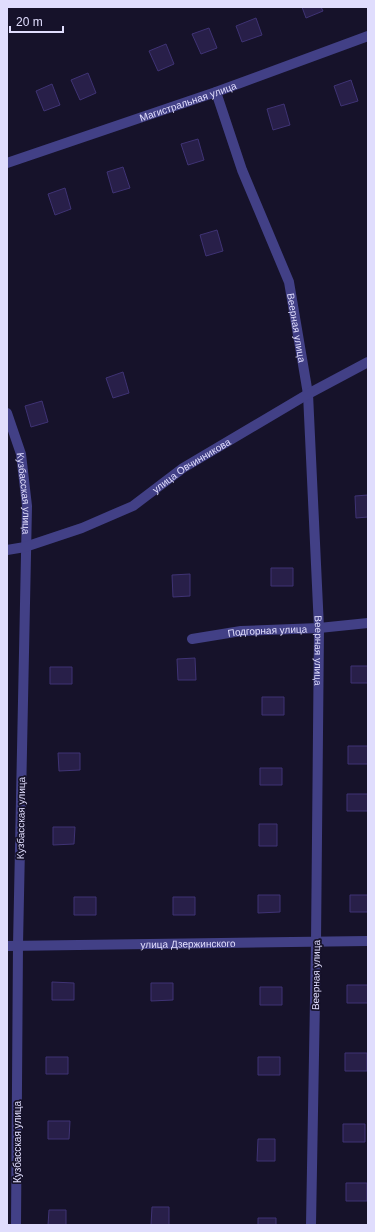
<svg xmlns="http://www.w3.org/2000/svg" width="375" height="1232" viewBox="0 0 375 1232" font-family="Arial,sans-serif">
	<style>
		.building { fill: #281f49; stroke: #3f3374 }
		.lines { fill: none; stroke-linecap: round; stroke-linejoin: round }
		.minor { stroke: #424086; stroke-width: 10 }
		.labels { text-anchor: middle; dominant-baseline: central; stroke-width: 3.5; stroke-linejoin: round; paint-order: stroke }
		.street-label { font-size: 10px; fill: #e0ddfd; stroke: #16122a }
	</style>
	<rect width="100%" height="100%" fill="#16122a"/>
	<path class="building" d="M 302,7 L 321,7 L 323,11 L 306,18 Z
		M 256,18 L 262,35 L 242,42 L 236,26 Z
		M 209,28 L 217,48 L 201,54 L 192,34 Z
		M 166,44 L 174,64 L 158,71 L 149,51 Z
		M 88,73 L 96,93 L 80,100 L 71,80 Z
		M 351,80 L 358,101 L 341,106 L 334,86 Z
		M 52,84 L 60,105 L 44,111 L 36,91 Z
		M 284,104 L 290,125 L 273,130 L 267,109 Z
		M 198,139 L 204,160 L 188,165 L 181,144 Z
		M 123,167 L 130,188 L 113,193 L 107,172 Z
		M 65,188 L 71,209 L 55,215 L 48,194 Z
		M 217,230 L 223,251 L 206,256 L 200,235 Z
		M 123,372 L 129,393 L 113,398 L 106,378 Z
		M 42,401 L 48,422 L 31,427 L 25,406 Z
		M 368,495 L 368,517 L 356,518 L 355,496 Z
		M 271,568 L 293,568 L 293,586 L 271,586 Z
		M 190,574 L 190,596 L 173,597 L 172,575 Z
		M 195,658 L 196,680 L 178,680 L 177,659 Z
		M 351,666 L 368,666 L 368,683 L 351,683 Z
		M 50,667 L 72,667 L 72,684 L 50,684 Z
		M 262,697 L 284,697 L 284,715 L 262,715 Z
		M 348,746 L 368,746 L 368,764 L 348,764 Z
		M 58,753 L 80,753 L 80,770 L 59,771 Z
		M 260,768 L 282,768 L 282,785 L 260,785 Z
		M 347,794 L 368,794 L 368,811 L 347,811 Z
		M 259,824 L 277,824 L 277,846 L 259,846 Z
		M 53,827 L 75,827 L 74,844 L 53,845 Z
		M 258,895 L 280,895 L 280,912 L 258,913 Z
		M 350,895 L 368,895 L 368,912 L 350,912 Z
		M 74,897 L 96,897 L 96,915 L 74,915 Z
		M 173,897 L 195,897 L 195,915 L 173,915 Z
		M 52,982 L 74,983 L 74,1000 L 52,1000 Z
		M 151,983 L 173,983 L 173,1000 L 151,1001 Z
		M 347,985 L 368,985 L 368,1003 L 347,1003 Z
		M 260,987 L 282,987 L 282,1005 L 260,1005 Z
		M 345,1053 L 367,1053 L 367,1071 L 345,1071 Z
		M 46,1057 L 68,1057 L 68,1074 L 46,1074 Z
		M 258,1057 L 280,1057 L 280,1075 L 258,1075 Z
		M 48,1121 L 70,1121 L 69,1139 L 48,1139 Z
		M 343,1124 L 365,1124 L 365,1142 L 343,1142 Z
		M 258,1139 L 275,1139 L 275,1161 L 257,1161 Z
		M 346,1183 L 367,1183 L 367,1201 L 346,1201 Z
		M 152,1207 L 169,1207 L 169,1225 L 151,1225 Z
		M 49,1210 L 66,1210 L 66,1225 L 48,1225 Z
		M 258,1218 L 276,1218 L 276,1225 L 258,1225 Z"/>
	<g class="lines">
		<g class="minor">
			<path id="s1" d="M 216,92 L 242,170 L 289,282 L 308,394 L 319,628 L 316,942 L 311,1225"/>
			<path id="s2" d="M 7,163 L 216,92 L 368,36"/>
			<path id="s3" d="M 7,413 L 21,454 L 27,506 L 18,945 L 16,1225"/>
			<path id="s4" d="M 7,550 L 25,547 L 82,528 L 133,506 L 183,468 L 308,394 L 368,362"/>
			<path id="s5" d="M 192,639 L 241,631 L 319,628 L 368,623"/>
			<path id="s6" d="M 7,946 L 368,941"/>
		</g>
	</g>
	<g class="labels">
		<g class="street-label">
			<text stroke="none"><textPath href="#s2" startOffset="191">Магистральная улица</textPath></text>
			<text stroke="none"><textPath href="#s1" startOffset="250">Веерная улица</textPath></text>
			<text stroke="none"><textPath href="#s4" startOffset="205">улица Овчинникова</textPath></text>
			<text stroke="none"><textPath href="#s3" startOffset="83">Кузбасская улица</textPath></text>
			<text stroke="none"><textPath href="#s5" startOffset="76">Подгорная улица</textPath></text>
			<text stroke="none"><textPath href="#s1" startOffset="574">Веерная улица</textPath></text>
			<text transform="translate(21 818) rotate(-89)">Кузбасская улица</text>
			<text stroke="none"><textPath href="#s6" startOffset="181">улица Дзержинского</textPath></text>
			<text transform="translate(316 975) rotate(-89)">Веерная улица</text>
			<text transform="translate(17 1142) rotate(-90)">Кузбасская улица</text>
		</g>
	</g>
	<rect width="375" height="1232" fill="none" stroke="#e0ddfd" stroke-width="16"/>
	<path d="M10 26v6h53v-6" fill="none" stroke="#e0ddfd" stroke-width="2"/>
	<text x="16" y="26" font-size="12" fill="#e0ddfd" stroke="#16122a" stroke-width="3" paint-order="stroke">20 m</text>
</svg>
